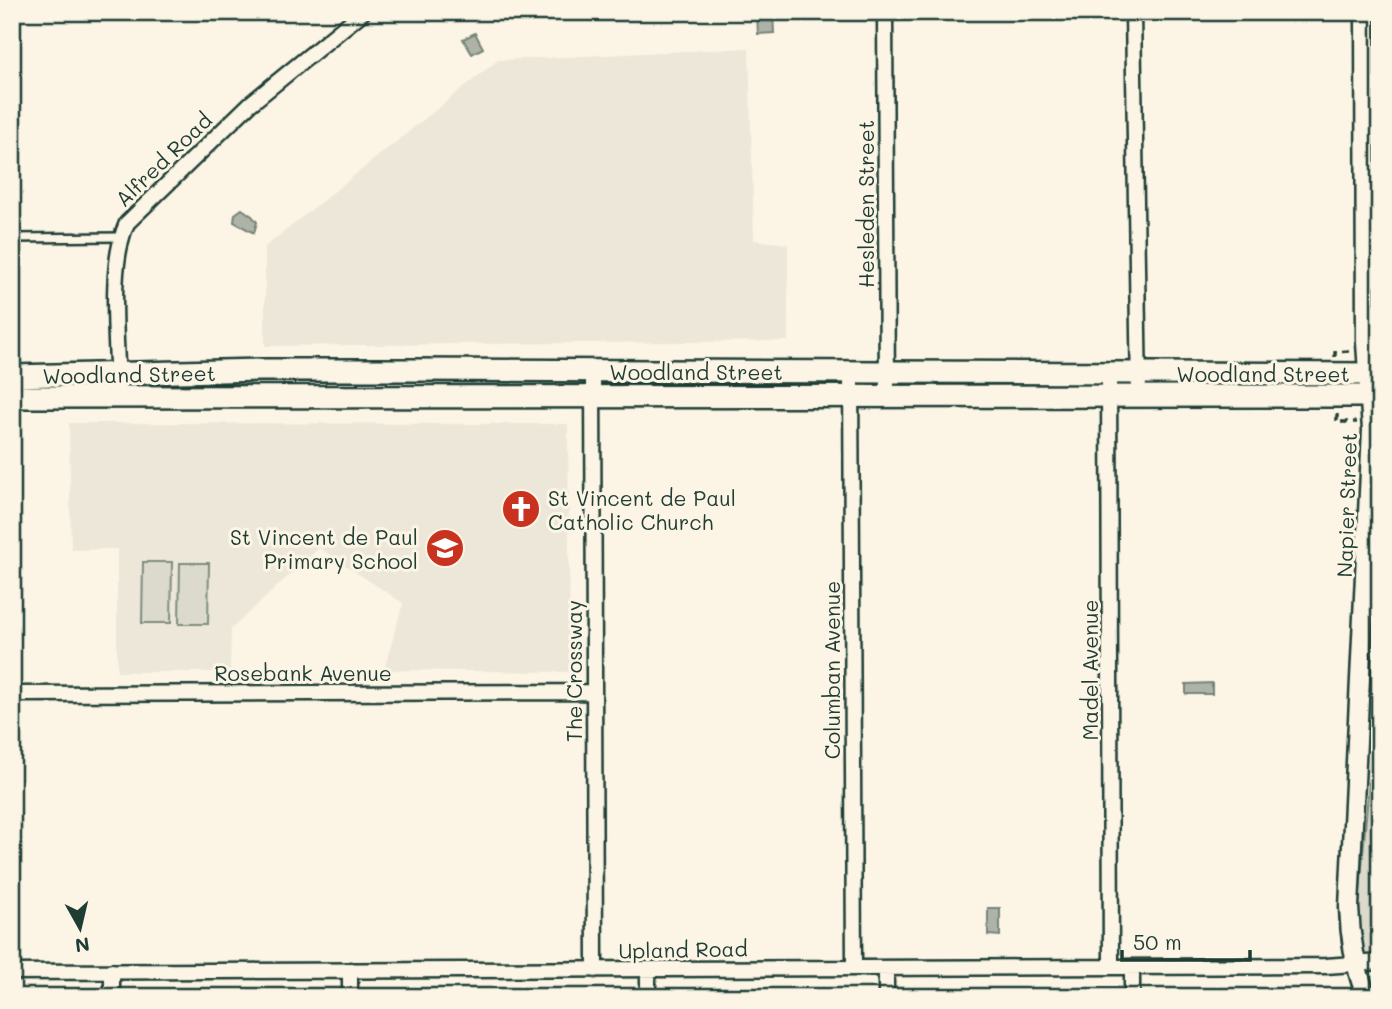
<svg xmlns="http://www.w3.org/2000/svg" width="1392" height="1009" viewBox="0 0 1392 1009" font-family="Mali,sans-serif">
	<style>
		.built { fill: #ece7d8 }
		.green { fill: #dcdacc; stroke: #7e8c80; stroke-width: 2 }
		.water { fill: #aeb3a7; stroke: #758479; stroke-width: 2 }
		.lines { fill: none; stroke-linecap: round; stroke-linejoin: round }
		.service-casing { stroke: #1f3d34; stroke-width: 12 }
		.minor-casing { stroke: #1f3d34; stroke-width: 19 }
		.tertiary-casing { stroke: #1f3d34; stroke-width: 23 }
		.secondary-casing { stroke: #1f3d34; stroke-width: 26 }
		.path { stroke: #1f3d34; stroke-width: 3.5; stroke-dasharray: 7 5; stroke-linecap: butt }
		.service { stroke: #fcf5e5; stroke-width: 7 }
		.minor { stroke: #fcf5e5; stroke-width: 14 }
		.tertiary { stroke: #fcf5e5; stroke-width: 18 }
		.secondary { stroke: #fcf5e5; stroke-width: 21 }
		.labels { text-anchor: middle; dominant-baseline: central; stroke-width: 6; stroke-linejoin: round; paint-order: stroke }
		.street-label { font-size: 21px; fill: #1f3d34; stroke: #fcf5e5 }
		.poi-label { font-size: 21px; fill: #1f3d34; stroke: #fcf5e5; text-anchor: start }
	</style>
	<rect width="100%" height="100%" fill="#fcf5e5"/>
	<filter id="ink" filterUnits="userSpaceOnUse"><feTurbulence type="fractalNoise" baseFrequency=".0143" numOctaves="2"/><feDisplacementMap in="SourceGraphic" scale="14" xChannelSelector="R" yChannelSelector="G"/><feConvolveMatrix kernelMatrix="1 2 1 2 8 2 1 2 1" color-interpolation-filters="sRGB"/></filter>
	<g filter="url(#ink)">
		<path class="built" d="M 749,48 L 754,240 L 788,244 L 788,341 L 265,346 L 265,247 L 498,60 Z
			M 12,213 L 19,219 L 21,347 L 12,347 Z
			M 69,423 L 568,424 L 570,672 L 384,670 L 403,603 L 319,548 L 231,629 L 230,672 L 117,672 L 117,549 L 71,550 Z"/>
		<path class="green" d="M 143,562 L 172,562 L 171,623 L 142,623 Z
			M 180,563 L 209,563 L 208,624 L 179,624 Z
			M 1380,597 L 1380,963 L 1354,964 L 1372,745 Z"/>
		<path class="water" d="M 773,13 L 774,33 L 758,34 L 757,14 Z
			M 475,33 L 483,48 L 472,54 L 463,39 Z
			M 242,209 L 252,216 L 257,222 L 254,233 L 234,222 L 235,214 Z
			M 1212,683 L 1212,694 L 1186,694 L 1186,684 Z
			M 988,908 L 1000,908 L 1000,936 L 988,935 Z"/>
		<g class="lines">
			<defs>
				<path id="service" d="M 12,238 L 121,237"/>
				<path id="minor" d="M 885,12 L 887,395
					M 1133,12 L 1139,395
					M 1365,85 L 1380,85
					M 593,371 L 595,970
					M 851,372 L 854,968
					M 1109,373 L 1111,967
					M 118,396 C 118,347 107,267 127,223 L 250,104 L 363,12
					M 12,694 L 594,692
					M 1132,967 L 1132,997
					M 886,968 L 886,997
					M 112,971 L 112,997
					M 12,972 L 1326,966 L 1380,962
					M 350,997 L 350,970
					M 648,997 L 648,970"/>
				<path id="tertiary" d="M 1365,12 L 1366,343 L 1372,430 L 1349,907 C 1350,940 1355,966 1366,997"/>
				<path id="secondary" d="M 12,376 L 261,370 L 412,370 L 1380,374
					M 12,397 L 1380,396"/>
			</defs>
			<use href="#service" class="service-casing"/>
			<use href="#minor" class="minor-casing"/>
			<use href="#tertiary" class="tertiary-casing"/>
			<use href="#secondary" class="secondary-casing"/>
			<path class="path" d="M 1335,357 L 1335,352 L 1350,351
				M 1337,414 L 1337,422 L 1357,422
				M 1378,942 L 1376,928 L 1380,926"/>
			<use href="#service" class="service"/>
			<use href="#minor" class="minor"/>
			<use href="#tertiary" class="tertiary"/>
			<use href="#secondary" class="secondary"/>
		</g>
	</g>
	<defs>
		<symbol id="church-disc" viewBox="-11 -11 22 22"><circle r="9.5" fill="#c8321e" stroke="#fcf5e5"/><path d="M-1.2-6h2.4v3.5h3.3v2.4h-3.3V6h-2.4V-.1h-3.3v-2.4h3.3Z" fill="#fff"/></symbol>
		<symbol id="school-disc" viewBox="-11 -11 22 22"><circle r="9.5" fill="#c8321e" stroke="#fcf5e5"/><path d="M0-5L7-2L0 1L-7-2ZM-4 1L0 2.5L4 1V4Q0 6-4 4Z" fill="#fff"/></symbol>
	</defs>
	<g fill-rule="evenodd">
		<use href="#church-disc" x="499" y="487" width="44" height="44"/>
		<use href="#school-disc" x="423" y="526" width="44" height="44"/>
	</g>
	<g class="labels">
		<g class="street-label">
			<text transform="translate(163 159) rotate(-44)">Alfred Road</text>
			<text transform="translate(865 204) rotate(-90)">Hesleden Street</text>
			<text x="696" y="371">Woodland Street</text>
			<text x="1263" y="373">Woodland Street</text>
			<text transform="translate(129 374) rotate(-1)">Woodland Street</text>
			<text transform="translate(1346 505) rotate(-88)">Napier Street</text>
			<text transform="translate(831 670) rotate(-90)">Columban Avenue</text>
			<text transform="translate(1089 670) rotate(-90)">Madel Avenue</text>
			<text transform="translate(573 671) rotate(-90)">The Crossway</text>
			<text x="303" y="672">Rosebank Avenue</text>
			<text transform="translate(683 949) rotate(-1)">Upland Road</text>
		</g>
		<g class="poi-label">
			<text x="548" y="497">St Vincent de Paul<tspan x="548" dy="24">Catholic Church</tspan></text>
			<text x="418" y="536" text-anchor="end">St Vincent de Paul<tspan x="418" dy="24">Primary School</tspan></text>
		</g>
	</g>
	<rect width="1392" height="1009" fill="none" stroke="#fcf5e5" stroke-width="42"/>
	<rect x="21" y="21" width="1350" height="967" fill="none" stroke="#1f3d34" stroke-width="2.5" filter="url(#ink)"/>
	<g transform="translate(80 928) rotate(172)" stroke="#fcf5e5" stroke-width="5" paint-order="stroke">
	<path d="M0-5L12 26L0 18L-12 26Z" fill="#1f3d34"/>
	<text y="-10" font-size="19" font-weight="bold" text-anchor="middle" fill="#1f3d34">N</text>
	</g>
	<path d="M1122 950v10h128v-10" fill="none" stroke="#1f3d34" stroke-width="3.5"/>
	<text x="1133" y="950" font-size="21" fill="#1f3d34" stroke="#fcf5e5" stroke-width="5" paint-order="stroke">50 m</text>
</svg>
